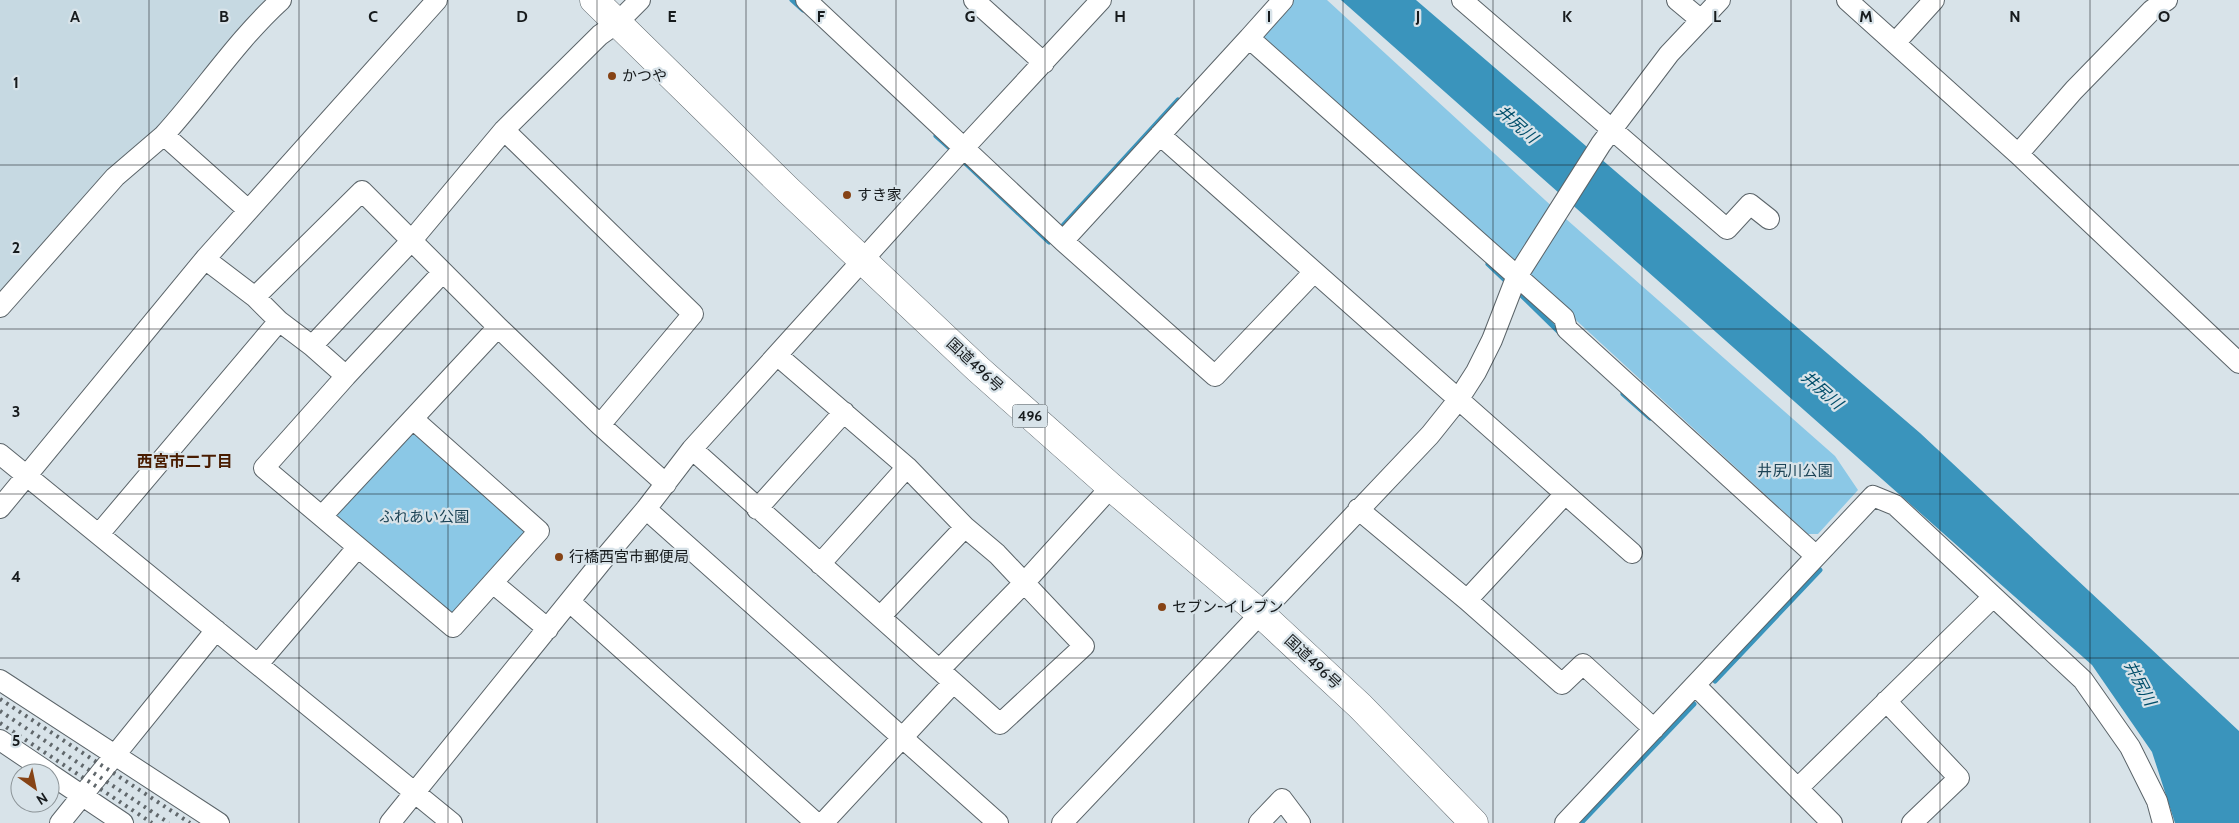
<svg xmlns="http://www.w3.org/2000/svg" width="2239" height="823" viewBox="0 0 2239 823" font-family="Cabin,'Noto Sans JP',sans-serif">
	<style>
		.built { fill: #c6d9e2 }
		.green { fill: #8bc8e6 }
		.water { fill: #3a94bc }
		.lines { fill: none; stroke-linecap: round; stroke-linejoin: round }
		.stream { stroke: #3a94bc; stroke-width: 5 }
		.minor-casing { stroke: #5b6469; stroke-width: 22 }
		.highway-casing { stroke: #5b6469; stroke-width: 29 }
		.minor { stroke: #fff; stroke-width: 20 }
		.highway { stroke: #fff; stroke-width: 28 }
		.rail { stroke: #60676b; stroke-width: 4; stroke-dasharray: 2.5 5; stroke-linecap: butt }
		.grid { fill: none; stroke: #171b1d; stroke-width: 1; stroke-opacity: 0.55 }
		.poi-dot { fill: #864315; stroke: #d8e3e9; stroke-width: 2 }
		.labels { text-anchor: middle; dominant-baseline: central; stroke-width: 4.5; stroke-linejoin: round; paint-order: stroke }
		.shield { fill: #d8e3e9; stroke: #51575a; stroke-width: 1 }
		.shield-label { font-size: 14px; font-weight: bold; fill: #171b1d }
		.poi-label { font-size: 15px; fill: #171b1d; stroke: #d8e3e9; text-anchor: start }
		.street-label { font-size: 15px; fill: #171b1d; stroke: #d8e3e9 }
		.park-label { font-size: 15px; fill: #1c4355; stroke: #d8e3e9 }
		.water-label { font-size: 16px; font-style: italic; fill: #004e6a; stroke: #d8e3e9 }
		.neighbourhood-label { font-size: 16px; font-weight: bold; fill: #491c00; stroke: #d8e3e9 }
		.grid-label { font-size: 16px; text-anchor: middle; font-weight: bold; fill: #171b1d; stroke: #d8e3e9; stroke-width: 4.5; stroke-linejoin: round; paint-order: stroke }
	</style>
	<rect width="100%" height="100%" fill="#d8e3e9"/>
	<path class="built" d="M 0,0 L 281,0 L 0,307 Z"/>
	<path class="green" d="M 1293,0 L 1327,0 L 1557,211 L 1835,456 L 1858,490 L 1818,534 L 1808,534 L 1501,251 L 1264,43 L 1264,33 Z
		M 410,433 L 419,434 L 524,529 L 525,536 L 453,618 L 336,520 L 336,513 Z"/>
	<path class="water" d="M 1341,0 L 1416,0 L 1920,433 L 2239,731 L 2239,823 L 2175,823 L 2152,752 L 2092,665 Z"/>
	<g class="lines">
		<path class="stream" d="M 792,0 L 803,10
			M 936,136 L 954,152
			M 960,158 L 1049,242 L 1053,237
			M 1059,230 L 1178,100
			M 1488,264 L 1509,284
			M 1517,291 L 1561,334
			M 1623,394 L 1650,418
			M 1715,681 L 1820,570 L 1815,566
			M 1581,823 L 1694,704"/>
		<defs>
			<path id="minor" d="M 806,0 L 1063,241 L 1215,376 L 1314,272
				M 974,0 L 1044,63
				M 1283,0 L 1249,38 L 1564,318 L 1567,329 L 1816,556
				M 1462,0 L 1727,229 L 1750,204 L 1769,219
				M 1677,0 L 1701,20
				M 1847,0 L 2018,154 L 2239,363
				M 1895,43 L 1934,0
				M 504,130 L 693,314 L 600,425
				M 164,135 C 204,91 237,40 281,0
				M 1160,135 L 1632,553
				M 2018,154 L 2074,90 L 2152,10 L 2167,0
				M 1063,241 L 1249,38
				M 205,259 L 255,297 L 279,321 L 312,346 L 346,376
				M 255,297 L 362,191 L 498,327 L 600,425 L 666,484
				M 0,307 L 115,177 L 164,135 L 248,210
				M 312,346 L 412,240 L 504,130 L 600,35 L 617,23 L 640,0
				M 413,419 L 539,531 L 453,627 L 264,468 L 346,376 L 443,272
				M 692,449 L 1000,724 L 1084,646 L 997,554 L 965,527 L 907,467 L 778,356
				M 0,454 L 452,823
				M 0,508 L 205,259 L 437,0
				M 646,509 L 998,823
				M 757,509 L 844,412
				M 1358,509 L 1467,600 L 1562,684 L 1583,664 L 1654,729
				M 322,516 L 498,327
				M 99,534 L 279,321
				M 820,564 L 907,467
				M 493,583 L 548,629
				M 1467,600 L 1565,494
				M 570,602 L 816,823
				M 880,617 L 965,527
				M 258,664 L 357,548
				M 940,669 L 1024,583 L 1111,487
				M 0,680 L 219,823
				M 1695,685 L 1832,823
				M 1886,701 L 1959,778 L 1912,823
				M 0,740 L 49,773
				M 50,774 L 123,823
				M 1798,788 L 1993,597
				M 60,823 L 216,630
				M 390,823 L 602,561 L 646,509 L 692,449 L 963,149 L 1101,0
				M 823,823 L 953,683
				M 1062,823 L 1430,435 L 1458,400 L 1476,372 L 1492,340 L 1516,278 L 1601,144 L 1669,54 L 1720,0
				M 1259,823 L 1282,799 L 1300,823
				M 1565,823 L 1873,496 L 1895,505 L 2083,680 L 2130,747 L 2157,801 L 2163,823"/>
			<path id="highway" d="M 594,0 L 788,190 L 978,369 L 1111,487 L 1261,614 L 1360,706 L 1474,823"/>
		</defs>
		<use href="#minor" class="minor-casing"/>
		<use href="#highway" class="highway-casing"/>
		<use href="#minor" class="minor"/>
		<use href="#highway" class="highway"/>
		<path class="rail" d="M 0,699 L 190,823
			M 0,711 L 169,823
			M 0,723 L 152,823"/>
	</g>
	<path class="grid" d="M 149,0 L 149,823M 299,0 L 299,823M 448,0 L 448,823M 597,0 L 597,823M 746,0 L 746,823M 896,0 L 896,823M 1045,0 L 1045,823M 1194,0 L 1194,823M 1343,0 L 1343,823M 1493,0 L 1493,823M 1642,0 L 1642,823M 1791,0 L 1791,823M 1940,0 L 1940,823M 2090,0 L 2090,823M 0,165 L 2239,165M 0,329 L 2239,329M 0,494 L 2239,494M 0,658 L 2239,658"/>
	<g class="poi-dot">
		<circle cx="612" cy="76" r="5"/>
		<circle cx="847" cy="195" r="5"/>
		<circle cx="559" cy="557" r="5"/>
		<circle cx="1162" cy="607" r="5"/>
	</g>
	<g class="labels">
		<rect class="shield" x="1012.5" y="404.5" width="35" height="23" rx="4"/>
		<g class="shield-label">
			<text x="1030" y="416">496</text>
		</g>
		<g class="poi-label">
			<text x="622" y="76">かつや</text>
			<text x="857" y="195">すき家</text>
			<text x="569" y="557">行橋西宮市郵便局</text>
			<text x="1172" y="607">セブン-イレブン</text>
		</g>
		<g class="street-label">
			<text transform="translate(975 365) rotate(43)">国道496号</text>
			<text transform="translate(1313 662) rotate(43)">国道496号</text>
		</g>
		<g class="park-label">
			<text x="1795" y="471">井尻川公園</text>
			<text x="424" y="517">ふれあい公園</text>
		</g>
		<g class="water-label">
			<text transform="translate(1517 124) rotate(41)">井尻川</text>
			<text transform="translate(1822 390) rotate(41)">井尻川</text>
			<text transform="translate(2140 683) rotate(62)">井尻川</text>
		</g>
		<g class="neighbourhood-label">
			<text x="185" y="461">西宮市二丁目</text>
		</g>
	</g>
	<g class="grid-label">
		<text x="75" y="22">A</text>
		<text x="224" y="22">B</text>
		<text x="373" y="22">C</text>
		<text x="522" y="22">D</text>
		<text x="672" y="22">E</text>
		<text x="821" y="22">F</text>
		<text x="970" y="22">G</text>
		<text x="1120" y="22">H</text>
		<text x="1269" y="22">I</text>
		<text x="1418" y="22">J</text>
		<text x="1567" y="22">K</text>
		<text x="1717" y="22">L</text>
		<text x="1866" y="22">M</text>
		<text x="2015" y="22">N</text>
		<text x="2164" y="22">O</text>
		<text x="16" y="88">1</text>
		<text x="16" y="253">2</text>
		<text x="16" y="417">3</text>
		<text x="16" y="582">4</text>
		<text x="16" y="746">5</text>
	</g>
	<g transform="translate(35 788) rotate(147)"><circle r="24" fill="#d8e3e9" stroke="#8b9397"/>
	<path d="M0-4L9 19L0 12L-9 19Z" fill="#864315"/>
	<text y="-8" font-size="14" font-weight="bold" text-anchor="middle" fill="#171b1d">N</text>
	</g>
</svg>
